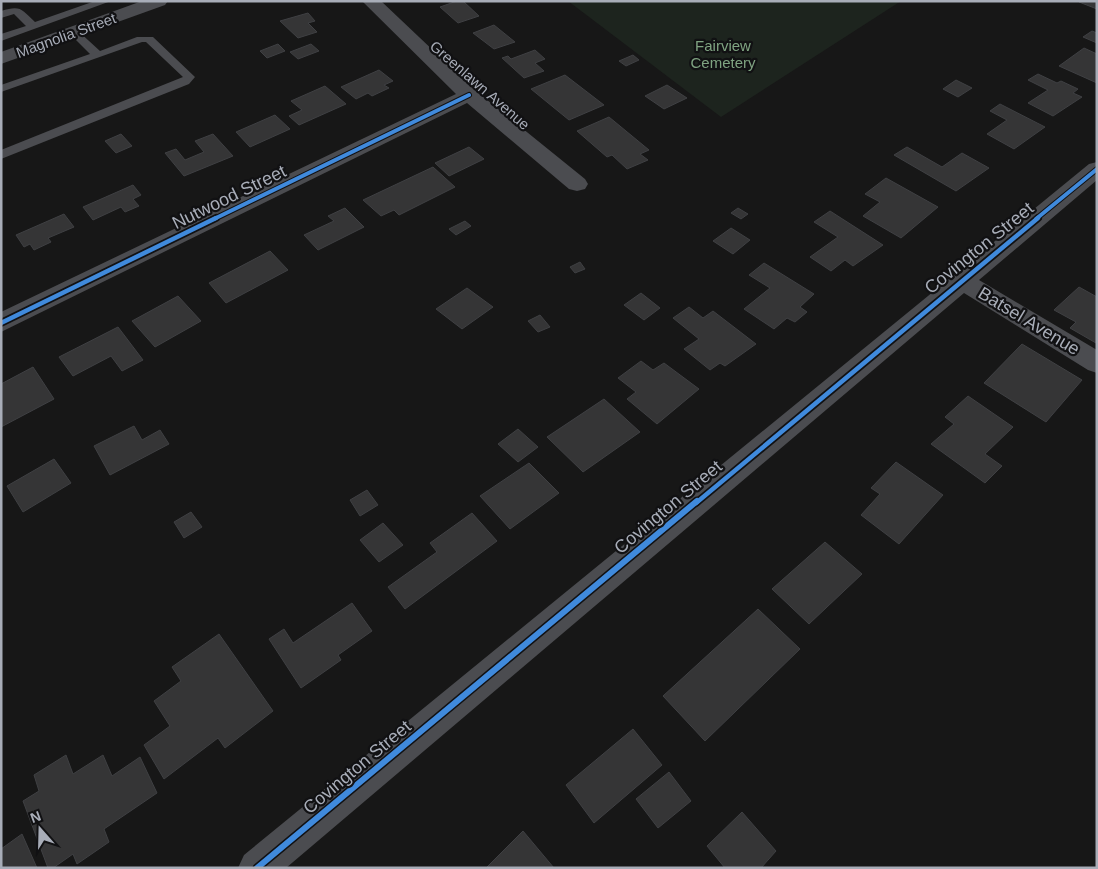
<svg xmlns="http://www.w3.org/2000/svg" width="1098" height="869" viewBox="0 0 1098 869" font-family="Helvetica,sans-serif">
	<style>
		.green { fill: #1d241e }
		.building { fill: #353536; stroke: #3f4043 }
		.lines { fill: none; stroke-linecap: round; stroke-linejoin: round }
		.service { fill: #4b4c50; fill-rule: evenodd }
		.minor { fill: #4b4c50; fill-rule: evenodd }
		.cycleway-far2-casing { stroke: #111113; stroke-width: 6 }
		.cycleway-far1-casing { stroke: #111113; stroke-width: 8 }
		.cycleway-casing { stroke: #111113; stroke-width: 9 }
		.cycleway-far2 { stroke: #408adc; stroke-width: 4 }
		.cycleway-far1 { stroke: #408adc; stroke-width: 4.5 }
		.cycleway { stroke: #408adc; stroke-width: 6 }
		.labels { text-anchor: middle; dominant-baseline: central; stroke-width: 4.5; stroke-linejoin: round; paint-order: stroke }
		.far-street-label { font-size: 15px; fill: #a8adb8; stroke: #111113 }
		.far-park-label { font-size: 15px; fill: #7fa381; stroke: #111113 }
		.street-label { font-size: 18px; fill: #a8adb8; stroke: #111113 }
	</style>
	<rect width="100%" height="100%" fill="#171717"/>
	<path class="green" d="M 568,1 L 901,1 L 721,117 Z"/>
	<path class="building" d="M 457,1 L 463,1 L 479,16 L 458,23 L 440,7 Z
		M 1097,1 L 1097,9 L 1079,2 L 1080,1 Z
		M 308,13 L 315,21 L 308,23 L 317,32 L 298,38 L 280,21 Z
		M 494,25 L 515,42 L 494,49 L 473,33 Z
		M 1092,31 L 1097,33 L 1097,43 L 1083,37 Z
		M 278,44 L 285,51 L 267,58 L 260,51 Z
		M 311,44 L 319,51 L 298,59 L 290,52 Z
		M 1084,48 L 1097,54 L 1097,83 L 1059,66 Z
		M 535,50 L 545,59 L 535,63 L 544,71 L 524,78 L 502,58 L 508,56 L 511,59 Z
		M 633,55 L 639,60 L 626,66 L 619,61 Z
		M 379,70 L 393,81 L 384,85 L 389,88 L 372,96 L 368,93 L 356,99 L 341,87 Z
		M 1038,74 L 1057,83 L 1061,81 L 1078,89 L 1073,93 L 1082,97 L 1053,116 L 1028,103 L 1048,90 L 1028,80 Z
		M 565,75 L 604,105 L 569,120 L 531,89 Z
		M 956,80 L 972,88 L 958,97 L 943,89 Z
		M 667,85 L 687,98 L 664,109 L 645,96 Z
		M 325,86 L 346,104 L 299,125 L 289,116 L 302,110 L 291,101 Z
		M 1000,104 L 1045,127 L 1014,149 L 987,134 L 1007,120 L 990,111 Z
		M 275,115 L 290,129 L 250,147 L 236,132 Z
		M 609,117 L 649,150 L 640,154 L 648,160 L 627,169 L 612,155 L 607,157 L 577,131 Z
		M 121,134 L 132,146 L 116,153 L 105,141 Z
		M 213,134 L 233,156 L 184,176 L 165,153 L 176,149 L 185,160 L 204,152 L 195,141 Z
		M 469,147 L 484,159 L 449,176 L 435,163 Z
		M 907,147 L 942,167 L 962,153 L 989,168 L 956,191 L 894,155 Z
		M 433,167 L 455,187 L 399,215 L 394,210 L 381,216 L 363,200 Z
		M 886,178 L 938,207 L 901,238 L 863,216 L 880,202 L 865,194 Z
		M 133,185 L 141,195 L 133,199 L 139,206 L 125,212 L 121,207 L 93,220 L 83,207 Z
		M 345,208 L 364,227 L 318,250 L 304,235 L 334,221 L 328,216 Z
		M 738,208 L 748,214 L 741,219 L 731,213 Z
		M 830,211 L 883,245 L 853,266 L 845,260 L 831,271 L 810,257 L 838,237 L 814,222 Z
		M 64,214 L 74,227 L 48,238 L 51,242 L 34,250 L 30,244 L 24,247 L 16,235 Z
		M 465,221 L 471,226 L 456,235 L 449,229 Z
		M 731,228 L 750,240 L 733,254 L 713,241 Z
		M 270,251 L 288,270 L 226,303 L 209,283 Z
		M 580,262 L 585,269 L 575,273 L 570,267 Z
		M 764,263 L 814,294 L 800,307 L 807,312 L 795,322 L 787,318 L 774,329 L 744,309 L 770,288 L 749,275 Z
		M 1079,287 L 1097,297 L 1096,343 L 1070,328 L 1076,322 L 1054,310 Z
		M 467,288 L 493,307 L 462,329 L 436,309 Z
		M 641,293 L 660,308 L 644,320 L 624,305 Z
		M 178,296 L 201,321 L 155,347 L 132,321 Z
		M 689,307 L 703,318 L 713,311 L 756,344 L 725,366 L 720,363 L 710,370 L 684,349 L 699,339 L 673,318 Z
		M 540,315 L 550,327 L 538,332 L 528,321 Z
		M 118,327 L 143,360 L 122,371 L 111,356 L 73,376 L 59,357 Z
		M 1022,344 L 1082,380 L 1046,422 L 984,383 Z
		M 641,361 L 653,370 L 664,363 L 699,389 L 657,424 L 627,399 L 636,392 L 618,378 Z
		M 33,367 L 54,399 L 1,427 L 1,384 Z
		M 968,396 L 1013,427 L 985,454 L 1002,466 L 985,483 L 931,444 L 954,424 L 945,417 Z
		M 604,399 L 640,432 L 583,472 L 547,437 Z
		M 134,426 L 142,440 L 160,430 L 169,444 L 110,475 L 94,446 Z
		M 518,429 L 538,447 L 518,462 L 498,444 Z
		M 54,459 L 71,483 L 23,512 L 7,486 Z
		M 896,462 L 943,495 L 899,544 L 861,515 L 880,494 L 871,488 Z
		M 529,463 L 559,493 L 510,529 L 480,496 Z
		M 367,490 L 378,505 L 360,516 L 350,500 Z
		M 191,512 L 202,527 L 184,538 L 174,522 Z
		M 472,513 L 497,541 L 405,609 L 388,587 L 437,552 L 430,543 Z
		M 383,523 L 403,545 L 379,562 L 360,540 Z
		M 825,542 L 862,574 L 809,624 L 772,589 Z
		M 352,603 L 372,631 L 338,655 L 341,660 L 301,688 L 269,639 L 284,629 L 293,643 Z
		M 758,609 L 800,649 L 705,741 L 663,696 Z
		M 219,634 L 273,711 L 225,748 L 218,738 L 164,779 L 144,745 L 170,726 L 154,701 L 181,681 L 172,667 Z
		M 633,729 L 662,765 L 594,823 L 566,785 Z
		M 66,755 L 73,774 L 103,755 L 112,776 L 140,757 L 157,793 L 104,829 L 109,842 L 77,864 L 73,854 L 53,868 L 48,868 L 23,801 L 39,791 L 34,775 Z
		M 669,772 L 691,801 L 658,828 L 636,799 Z
		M 742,812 L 776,851 L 761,868 L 725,868 L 707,846 Z
		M 523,831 L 554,868 L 486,868 Z
		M 22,834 L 37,868 L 1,868 L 1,849 Z"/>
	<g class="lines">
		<path class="service" d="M 95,1 L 111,1 L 1,41 L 1,34 L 26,26 L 14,14 L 1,18 L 1,11 C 21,5 21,9 35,22 Z
			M 73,29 L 77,30 L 100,51 L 137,37 L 153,37 L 195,77 L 189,84 L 1,159 L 1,150 L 183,77 L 146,42 L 142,42 L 1,92 L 1,85 L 90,54 L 68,32 Z"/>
		<path class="minor" d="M 142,1 L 168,1 L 165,5 L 1,64 L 1,52 Z
			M 362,1 L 381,1 L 476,91 L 585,179 L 588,184 L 585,189 L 577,191 L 569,189 L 467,103 L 1,332 L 1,312 L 456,94 Z
			M 1097,162 L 1097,180 L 979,280 L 1097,350 L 1097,373 L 1088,370 L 964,293 L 286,868 L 238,868 L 244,855 L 950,278 L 953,274 L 956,273 L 1089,164 Z"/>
		<defs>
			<path id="cycleway-far2" d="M 214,219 L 469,95
				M 1036,219 L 1097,169"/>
			<path id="cycleway-far1" d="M 1,323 L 216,218
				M 696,503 L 1038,218"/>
			<path id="cycleway" d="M 257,868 L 697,501"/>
		</defs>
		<use href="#cycleway-far2" class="cycleway-far2-casing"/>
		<use href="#cycleway-far1" class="cycleway-far1-casing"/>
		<use href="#cycleway" class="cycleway-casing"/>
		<use href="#cycleway-far2" class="cycleway-far2"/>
		<use href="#cycleway-far1" class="cycleway-far1"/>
		<use href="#cycleway" class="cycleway"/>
	</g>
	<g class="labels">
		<g class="far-street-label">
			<text transform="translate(66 35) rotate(-20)">Magnolia Street</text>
			<text transform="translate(480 85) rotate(41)">Greenlawn Avenue</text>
		</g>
		<g class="far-park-label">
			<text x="723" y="45">Fairview<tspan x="723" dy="17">Cemetery</tspan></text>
		</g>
		<g class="street-label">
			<text transform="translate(229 197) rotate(-26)">Nutwood Street</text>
			<text transform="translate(979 248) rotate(-39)">Covington Street</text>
			<text transform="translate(1029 321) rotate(31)">Batsel Avenue</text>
			<text transform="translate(668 507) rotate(-40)">Covington Street</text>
			<text transform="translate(357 767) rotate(-40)">Covington Street</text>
		</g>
	</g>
	<rect width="1098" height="869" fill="none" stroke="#a8adb8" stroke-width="5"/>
	<g transform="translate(40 829) rotate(340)" stroke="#111113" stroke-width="4" paint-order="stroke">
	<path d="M0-4L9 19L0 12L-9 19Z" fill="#a8adb8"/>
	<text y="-8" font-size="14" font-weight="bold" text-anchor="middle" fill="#a8adb8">N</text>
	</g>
</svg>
